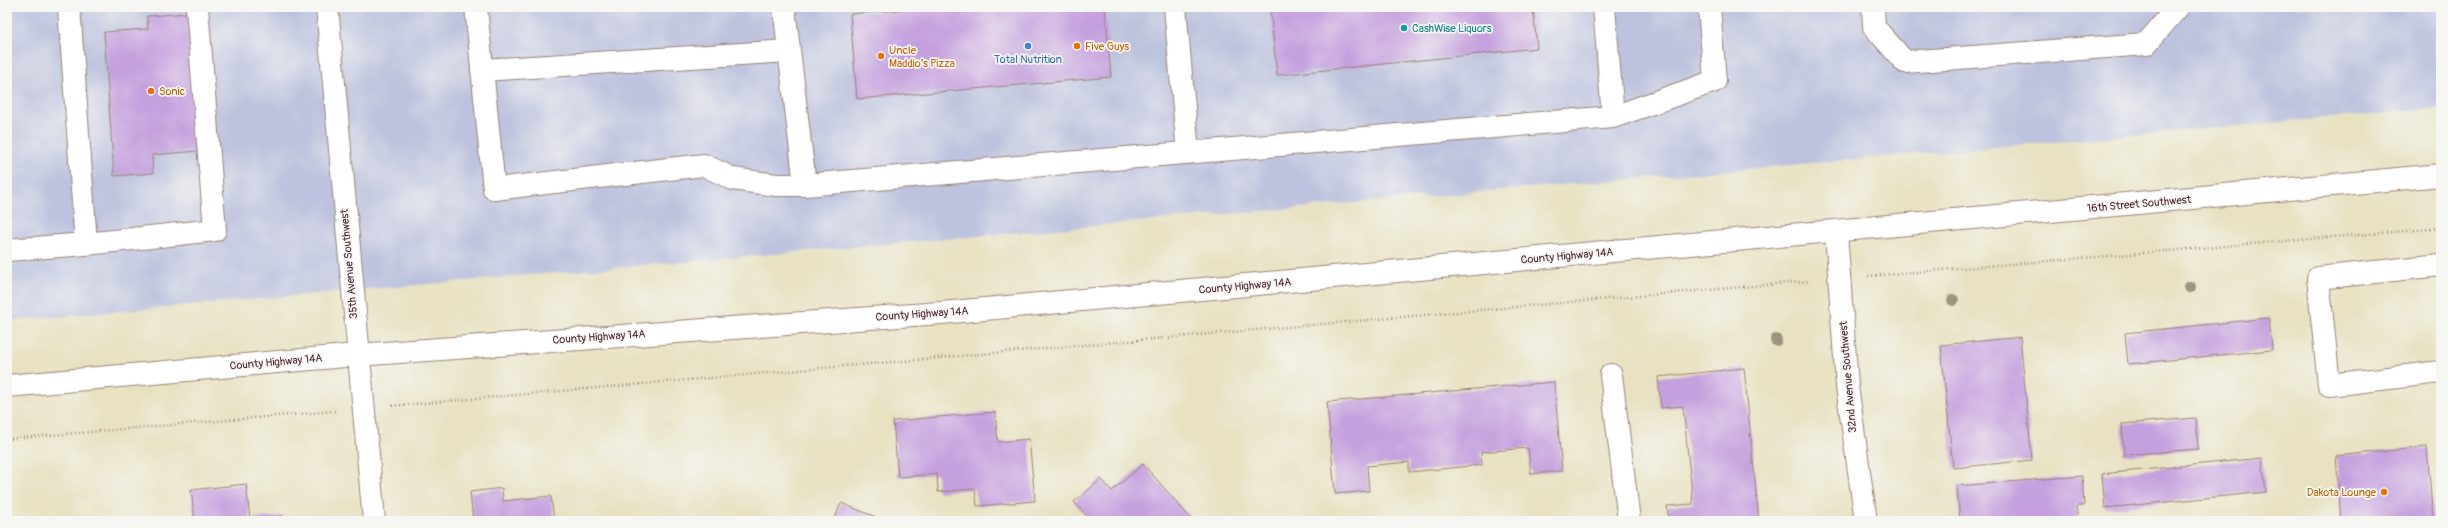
<svg xmlns="http://www.w3.org/2000/svg" width="2448" height="528" viewBox="0 0 2448 528" font-family="Pangolin,sans-serif">
	<style>
		.industrial { fill: #bdc3de }
		.building { fill: #c5a0de }
		.lines { fill: none; stroke-linecap: round; stroke-linejoin: round }
		.minor-casing { stroke: #998076; stroke-width: 24 }
		.major-casing { stroke: #998076; stroke-width: 24 }
		.path { stroke: #998076; stroke-width: 2.5; stroke-dasharray: 1 3; stroke-linecap: butt }
		.minor { stroke: #fff; stroke-width: 22 }
		.major { stroke: #fff; stroke-width: 22 }
		.tree { fill: #9d947e }
		.culture-dot { fill: #0f9aa8; stroke: #f6f6f2; stroke-width: 1.5 }
		.shop-dot { fill: #3f7fe0; stroke: #f6f6f2; stroke-width: 1.5 }
		.food-dot { fill: #e8710a; stroke: #f6f6f2; stroke-width: 1.5 }
		.labels { text-anchor: middle; dominant-baseline: central; stroke-width: 3.5; stroke-linejoin: round; paint-order: stroke }
		.culture-label { font-size: 11px; fill: #0d838f; stroke: #f6f6f2; text-anchor: start }
		.food-label { font-size: 11px; fill: #c56008; stroke: #f6f6f2; text-anchor: start }
		.shop-label { font-size: 11px; fill: #366cbe; stroke: #f6f6f2 }
		.street-label { font-size: 11px; fill: #4a1f2b; stroke: #f6f6f2 }
	</style>
	<rect width="100%" height="100%" fill="#f6f6f2"/>
	<filter id="ink" filterUnits="userSpaceOnUse"><feTurbulence type="fractalNoise" baseFrequency=".025" numOctaves="2"/><feDisplacementMap in="SourceGraphic" scale="8" xChannelSelector="R" yChannelSelector="G"/><feConvolveMatrix kernelMatrix="1 2 1 2 8 2 1 2 1" color-interpolation-filters="sRGB"/></filter>
	<filter id="wash" filterUnits="userSpaceOnUse"><feTurbulence type="fractalNoise" baseFrequency=".012" numOctaves="4" result="noise"/><feDisplacementMap in="SourceGraphic" scale="16" xChannelSelector="R" yChannelSelector="G"/><feGaussianBlur stdDeviation="0.9" result="paint"/><feColorMatrix in="noise" values="0 0 0 0 0 0 0 0 0 0 0 0 0 0 0 0 0 1.4 0 .05"/><feComposite in="paint" operator="in"/></filter>
	<g filter="url(#wash)">
		<rect width="100%" height="100%" fill="#e8e2c2"/>
		<path class="industrial" d="M 7,7 L 2441,7 L 2441,108 L 7,321 Z"/>
		<g id="blocks">
			<path class="building" d="M 931,7 L 1105,7 L 1111,77 L 857,99 L 850,14 Z
				M 1270,7 L 1533,7 L 1537,48 L 1277,75 Z
				M 188,13 L 198,151 L 152,155 L 153,173 L 114,176 L 104,32 L 148,29 L 147,16 Z
				M 2269,318 L 2272,350 L 2128,364 L 2125,333 Z
				M 2020,337 L 2032,460 L 1953,468 L 1941,345 Z
				M 1744,368 L 1759,521 L 1669,521 L 1667,506 L 1693,504 L 1683,406 L 1661,408 L 1658,377 Z
				M 1554,382 L 1562,471 L 1531,474 L 1528,448 L 1481,452 L 1482,465 L 1409,472 L 1409,462 L 1367,466 L 1369,491 L 1335,494 L 1327,402 Z
				M 995,412 L 998,442 L 1029,439 L 1035,501 L 977,506 L 975,489 L 938,492 L 937,474 L 898,477 L 893,421 Z
				M 2196,418 L 2198,449 L 2124,455 L 2122,424 Z
				M 2427,447 L 2433,521 L 2341,521 L 2336,456 Z
				M 2262,458 L 2266,492 L 2105,508 L 2102,474 Z
				M 1143,464 L 1193,521 L 1091,521 L 1074,502 L 1101,479 L 1112,491 Z
				M 2082,476 L 2084,506 L 2076,506 L 2078,521 L 1960,521 L 1957,486 Z
				M 246,484 L 250,519 L 283,516 L 284,521 L 195,521 L 191,490 Z
				M 502,488 L 503,501 L 551,496 L 554,521 L 473,521 L 470,492 Z
				M 841,503 L 886,521 L 834,521 Z"/>
		</g>
	</g>
	<g filter="url(#ink)">
		<use href="#blocks" fill-opacity="0" stroke="#998076" stroke-width="1"/>
		<g class="lines">
			<defs>
				<path id="minor" d="M 69,7 L 86,244 L 215,230 L 197,7
					M 327,7 L 374,521
					M 476,7 L 494,189 L 704,165 L 733,179 L 776,185 L 805,185 L 1613,117 L 1604,7
					M 784,7 L 805,185
					M 1175,7 L 1188,153
					M 1873,7 L 1874,27 L 1905,62 L 2146,44 L 2178,7
					M 482,70 L 789,51
					M 1613,117 L 1715,81 L 1709,7
					M 1836,232 L 1847,386 L 1866,521
					M 7,250 L 86,244
					M 2441,265 L 2318,278 L 2329,385 L 2441,372
					M 1611,375 L 1629,521"/>
				<path id="major" d="M 7,386 L 357,355 L 941,313 L 2441,175"/>
			</defs>
			<use href="#minor" class="minor-casing"/>
			<use href="#major" class="major-casing"/>
			<path class="path" d="M 1868,276 L 2441,228
				M 392,406 L 1810,281
				M 7,439 L 335,411"/>
			<use href="#minor" class="minor"/>
			<use href="#major" class="major"/>
		</g>
		<g class="tree">
			<circle cx="2190" cy="287" r="6"/>
			<circle cx="1953" cy="300" r="6"/>
			<circle cx="1776" cy="340" r="6"/>
		</g>
	</g>
	<circle class="culture-dot" cx="1404" cy="28" r="4"/>
	<circle class="shop-dot" cx="1028" cy="46" r="4"/>
	<g class="food-dot">
		<circle cx="1077" cy="46" r="4"/>
		<circle cx="881" cy="56" r="4"/>
		<circle cx="151" cy="91" r="4"/>
		<circle cx="2384" cy="492" r="4"/>
	</g>
	<g class="labels">
		<g class="culture-label">
			<text x="1412" y="28">CashWise Liquors</text>
		</g>
		<g class="food-label">
			<text x="1085" y="46">Five Guys</text>
			<text x="889" y="50">Uncle<tspan x="889" dy="13">Maddio’s Pizza</tspan></text>
			<text x="159" y="91">Sonic</text>
			<text x="2376" y="492" text-anchor="end">Dakota Lounge</text>
		</g>
		<g class="shop-label">
			<text x="1028" y="59">Total Nutrition</text>
		</g>
		<g class="street-label">
			<text transform="translate(2139 204) rotate(-5)">16th Street Southwest</text>
			<text transform="translate(1567 256) rotate(-5)">County Highway 14A</text>
			<text transform="translate(349 264) rotate(-95)">35th Avenue Southwest</text>
			<text transform="translate(1245 286) rotate(-5)">County Highway 14A</text>
			<text transform="translate(922 314) rotate(-4)">County Highway 14A</text>
			<text transform="translate(599 337) rotate(-4)">County Highway 14A</text>
			<text transform="translate(276 362) rotate(-5)">County Highway 14A</text>
			<text transform="translate(1848 377) rotate(-95)">32nd Avenue Southwest</text>
		</g>
	</g>
	<rect width="2448" height="528" fill="none" stroke="#f6f6f2" stroke-width="24"/>
</svg>
